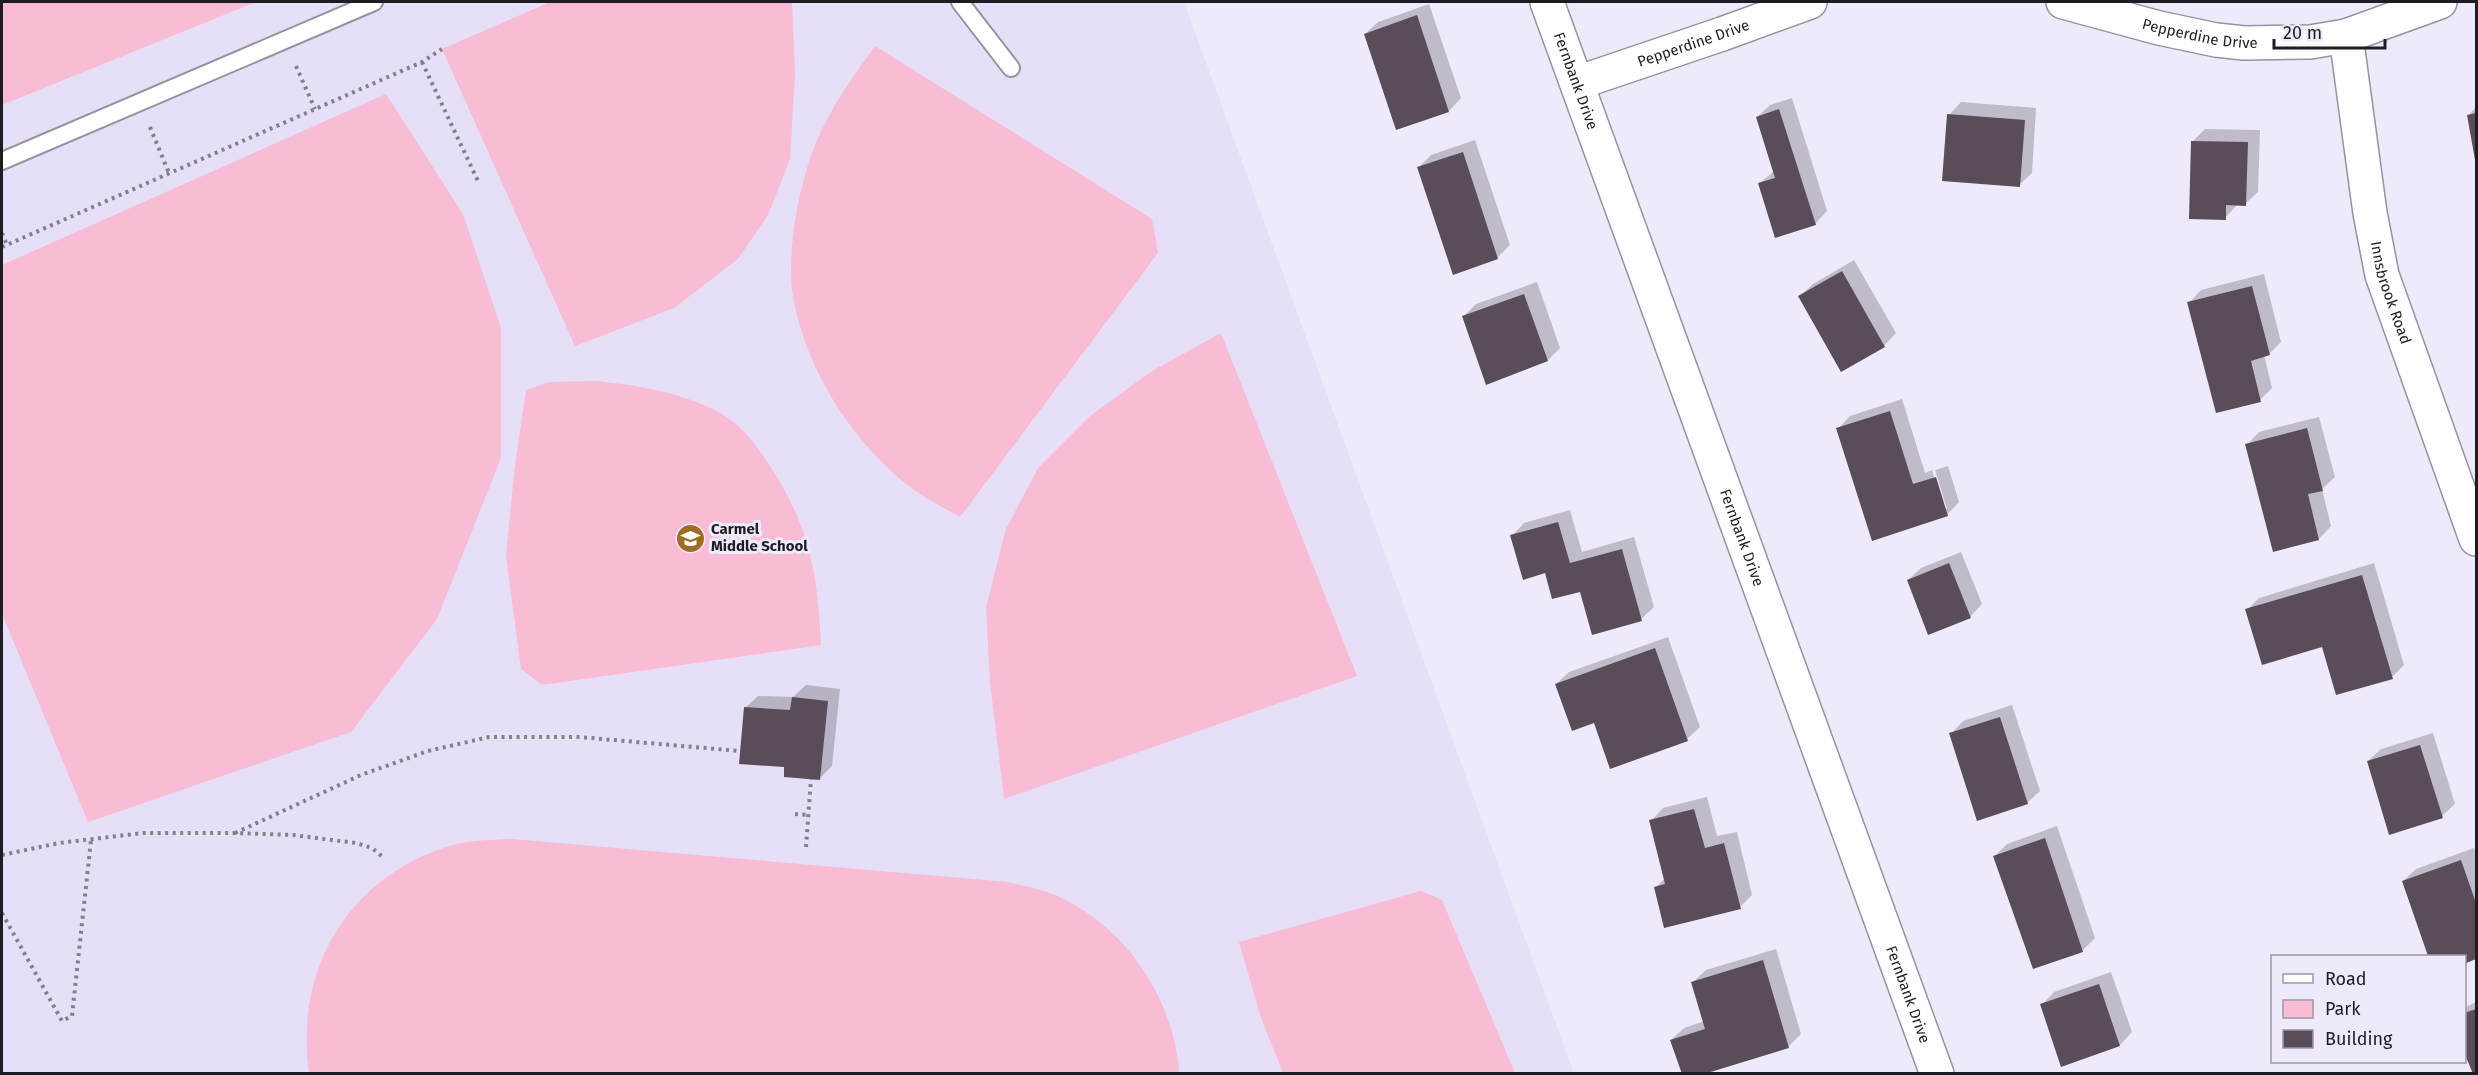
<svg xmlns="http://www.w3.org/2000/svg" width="2478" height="1075" viewBox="0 0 2478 1075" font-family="'Fira Sans',sans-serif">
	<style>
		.built { fill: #e6dff7 }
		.green { fill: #f8bcd5 }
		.shadow { fill: #0003 }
		.building { fill: #584d58 }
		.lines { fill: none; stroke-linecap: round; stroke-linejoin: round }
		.lane-casing { stroke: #9692a1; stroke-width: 20 }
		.street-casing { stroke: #9692a1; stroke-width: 36 }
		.path { stroke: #84808b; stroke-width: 4; stroke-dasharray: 3 4.5; stroke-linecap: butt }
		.lane { stroke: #fff; stroke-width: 16 }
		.street { stroke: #fff; stroke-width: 33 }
		.labels { text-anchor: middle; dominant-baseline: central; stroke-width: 6; stroke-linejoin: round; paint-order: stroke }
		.street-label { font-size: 15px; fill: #1e1c22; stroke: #efeafb }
		.poi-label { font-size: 15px; font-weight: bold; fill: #1e1c22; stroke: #efeafb; text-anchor: start }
	</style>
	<rect width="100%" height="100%" fill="#efeafb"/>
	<path class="built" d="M 2,2 L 1184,2 L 1574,1073 L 2,1074 Z"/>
	<path class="green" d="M 2,2 L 256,2 L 2,105 Z
		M 550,2 L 792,2 L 795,74 L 790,159 L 768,215 L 738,259 L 674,308 L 575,346 L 442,49 Z
		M 875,46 L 1152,219 L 1158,253 L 960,517 C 945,508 927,500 913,489 C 854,445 805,369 793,296 C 786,254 799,183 816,143 C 830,108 853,77 875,46 Z
		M 386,94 L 463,214 L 501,328 L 501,458 L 437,619 L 351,732 L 88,822 L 2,614 L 2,265 Z
		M 1221,333 L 1357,676 L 1004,799 L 990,682 L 986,607 L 1006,529 L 1038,468 L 1090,416 L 1152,371 Z
		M 597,381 C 641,386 687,393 725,416 C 743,427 757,446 768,463 C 809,524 818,573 821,645 L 542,685 L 521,669 L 506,556 L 514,473 L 526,390 L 550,382 Z
		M 512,839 L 1008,882 C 1020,885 1032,887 1044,891 C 1120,917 1174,995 1179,1073 L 309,1073 C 294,968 350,875 453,845 C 472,840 493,840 512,839 Z
		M 1421,891 L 1442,900 L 1515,1073 L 1283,1073 L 1261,1018 L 1239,942 Z"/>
	<path class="shadow" d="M 1429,4 L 1461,98 L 1449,111 L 1397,128 L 1365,34 L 1378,22 Z
		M 1792,98 L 1827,211 L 1815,224 L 1760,183 L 1774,171 L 1757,117 L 1770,105 Z
		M 1961,102 L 2036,108 L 2032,173 L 2019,185 L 1949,115 Z
		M 2476,107 L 2476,158 L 2469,115 Z
		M 2205,129 L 2260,130 L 2258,192 L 2245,204 L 2238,204 L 2225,218 L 2193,141 Z
		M 1475,140 L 1510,245 L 1497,258 L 1419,167 L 1431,155 Z
		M 1854,260 L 1896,333 L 1884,346 L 1800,296 L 1813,284 Z
		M 2264,274 L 2281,342 L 2269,354 L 2264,355 L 2272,388 L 2260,400 L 2189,303 L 2201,290 Z
		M 1537,282 L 1560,348 L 1548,360 L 1486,383 L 1463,317 L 1476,304 Z
		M 1902,399 L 1925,473 L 1932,470 L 1944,509 L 1947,509 L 1935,470 L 1948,466 L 1959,502 L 1947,515 L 1838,429 L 1850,416 Z
		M 2319,417 L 2335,477 L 2322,489 L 2331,526 L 2319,539 L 2274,550 L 2247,445 L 2259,432 Z
		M 1570,510 L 1582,552 L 1634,537 L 1654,607 L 1641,619 L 1546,571 L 1512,536 L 1524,523 Z
		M 1961,552 L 1982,604 L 1970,617 L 1908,580 L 1921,568 Z
		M 2374,563 L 2404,665 L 2392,677 L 2247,610 L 2259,598 Z
		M 1668,637 L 1700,727 L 1687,739 L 1556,684 L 1569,672 Z
		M 806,685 L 840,689 L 832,766 L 820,778 L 745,708 L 758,696 L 793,697 Z
		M 2012,705 L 2040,791 L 2027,803 L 1951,734 L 1963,721 Z
		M 2433,733 L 2455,804 L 2442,816 L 2368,761 L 2381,749 Z
		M 1707,797 L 1717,836 L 1737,832 L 1752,895 L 1740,907 L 1656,887 L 1665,878 L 1651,821 L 1663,808 Z
		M 2057,826 L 2095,938 L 2083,950 L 2034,967 L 1995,856 L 2007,844 Z
		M 2474,848 L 2476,856 L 2476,958 L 2464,962 L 2464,956 L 2430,956 L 2403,881 L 2416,869 Z
		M 1776,949 L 1801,1034 L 1788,1047 L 1671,1040 L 1684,1028 L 1705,1021 L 1693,982 L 1706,970 Z
		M 2111,972 L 2132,1032 L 2120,1045 L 2062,1065 L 2042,1005 L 2054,992 Z
		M 2476,1002 L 2476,1074 L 2475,1074 L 2464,1047 L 2464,1008 Z"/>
	<path class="building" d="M 1417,15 L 1449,112 L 1396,130 L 1364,34 Z
		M 1779,109 L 1816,225 L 1775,238 L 1758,183 L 1775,178 L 1756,117 Z
		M 2476,113 L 2476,160 L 2475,160 L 2467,115 Z
		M 1947,114 L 2025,120 L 2020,187 L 1942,181 Z
		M 2191,141 L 2248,142 L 2246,206 L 2226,205 L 2226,220 L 2189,219 Z
		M 1463,152 L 1498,259 L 1453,275 L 1417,167 Z
		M 1842,271 L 1885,347 L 1841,372 L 1798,296 Z
		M 2252,286 L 2270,355 L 2251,361 L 2261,402 L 2216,413 L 2187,302 Z
		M 1524,294 L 1548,361 L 1486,385 L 1462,316 Z
		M 1890,411 L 1913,484 L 1936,477 L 1948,516 L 1872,541 L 1836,428 Z
		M 2307,428 L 2323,491 L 2308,494 L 2319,540 L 2273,552 L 2245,444 Z
		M 1558,522 L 1570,563 L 1622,549 L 1642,621 L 1592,635 L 1580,592 L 1552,599 L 1545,573 L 1523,580 L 1510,535 Z
		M 1949,563 L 1971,618 L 1928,635 L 1907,580 Z
		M 2362,575 L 2393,679 L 2336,695 L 2322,647 L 2262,665 L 2245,609 Z
		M 1655,648 L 1688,741 L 1610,769 L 1594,723 L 1572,731 L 1555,684 Z
		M 792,697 L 828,701 L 820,780 L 784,777 L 784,767 L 739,764 L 744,707 L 790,710 Z
		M 2000,717 L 2028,804 L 1977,821 L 1949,733 Z
		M 2420,745 L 2443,818 L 2389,835 L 2367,761 Z
		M 1694,809 L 1705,848 L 1724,843 L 1741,909 L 1664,928 L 1654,887 L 1665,884 L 1649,820 Z
		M 2045,838 L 2083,952 L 2033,969 L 1993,856 Z
		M 2461,860 L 2476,903 L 2476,959 L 2464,964 L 2464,956 L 2428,956 L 2402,881 Z
		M 1763,960 L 1789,1048 L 1704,1074 L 1682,1074 L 1670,1040 L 1705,1029 L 1691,982 Z
		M 2099,984 L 2120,1046 L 2061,1067 L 2040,1004 Z
		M 2476,1009 L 2476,1074 L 2473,1074 L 2464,1052 L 2464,1013 Z"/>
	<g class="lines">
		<defs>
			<path id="lane" d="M 960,2 L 1011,68
				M 2,161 L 374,2"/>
			<g id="street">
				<path id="s1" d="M 1547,2 L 1937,1074"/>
				<path id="s2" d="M 2063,2 L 2159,28 L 2216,40 L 2244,43 L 2310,42 L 2346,36 L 2440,2"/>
				<path id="s3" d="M 2346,36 L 2370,213 L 2382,275 L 2476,539"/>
				<path id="s4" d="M 1577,83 L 1722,34 L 1810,2"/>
			</g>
		</defs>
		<use href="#lane" class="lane-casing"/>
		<use href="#street" class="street-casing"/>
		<path class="path" d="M 422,62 L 478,181
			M 296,66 L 315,109
			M 150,127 L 169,173
			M 2,233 L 7,245
			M 2,247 L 422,62 L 442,49
			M 795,814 L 808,815
			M 235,833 L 361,775 L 428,751 L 489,737 L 579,737 L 740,751
			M 806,847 L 811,779
			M 2,855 L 59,843 L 143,833 L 235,833 L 293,835 L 356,843 L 372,848 L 384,858
			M 2,913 L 62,1021 L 72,1016 L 91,840"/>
		<use href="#lane" class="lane"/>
		<use href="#street" class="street"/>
	</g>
	<defs>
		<symbol id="school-disc" viewBox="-11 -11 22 22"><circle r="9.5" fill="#a06c24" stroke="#efeafb"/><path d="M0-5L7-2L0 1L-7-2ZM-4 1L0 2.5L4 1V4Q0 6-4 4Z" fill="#fff"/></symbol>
	</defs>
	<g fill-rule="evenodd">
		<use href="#school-disc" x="674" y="522" width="33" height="33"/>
	</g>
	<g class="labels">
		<g class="street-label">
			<text stroke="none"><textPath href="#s2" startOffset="141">Pepperdine Drive</textPath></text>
			<text stroke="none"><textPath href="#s4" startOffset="123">Pepperdine Drive</textPath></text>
			<text stroke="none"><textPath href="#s1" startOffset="84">Fernbank Drive</textPath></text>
			<text stroke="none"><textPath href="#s3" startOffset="261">Innsbrook Road</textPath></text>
			<text stroke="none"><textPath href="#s1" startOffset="570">Fernbank Drive</textPath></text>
			<text stroke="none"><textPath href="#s1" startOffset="1056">Fernbank Drive</textPath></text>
		</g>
		<g class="poi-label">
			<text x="711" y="529">Carmel<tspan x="711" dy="17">Middle School</tspan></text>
		</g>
	</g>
	<rect width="2478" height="1075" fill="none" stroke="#1e1c22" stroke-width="6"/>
	<rect x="2271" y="955" width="195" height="108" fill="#efeafb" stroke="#9b98a4" stroke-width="1.5"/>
	<rect x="2283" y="974" width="30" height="9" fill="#ffffff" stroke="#9b98a4" stroke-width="1.5"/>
	<text x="2325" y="985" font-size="18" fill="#1e1c22">Road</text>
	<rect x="2283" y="1000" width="30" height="18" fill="#f8bcd5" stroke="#9b98a4" stroke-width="1.5"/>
	<text x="2325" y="1015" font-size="18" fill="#1e1c22">Park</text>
	<rect x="2283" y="1030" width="30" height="18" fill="#584d58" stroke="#9b98a4" stroke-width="1.5"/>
	<text x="2325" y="1045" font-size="18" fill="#1e1c22">Building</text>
	<path d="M2274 39v9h111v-9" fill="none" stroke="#1e1c22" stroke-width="3"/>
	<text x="2283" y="39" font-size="18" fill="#1e1c22" stroke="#efeafb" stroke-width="4.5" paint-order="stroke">20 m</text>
</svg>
